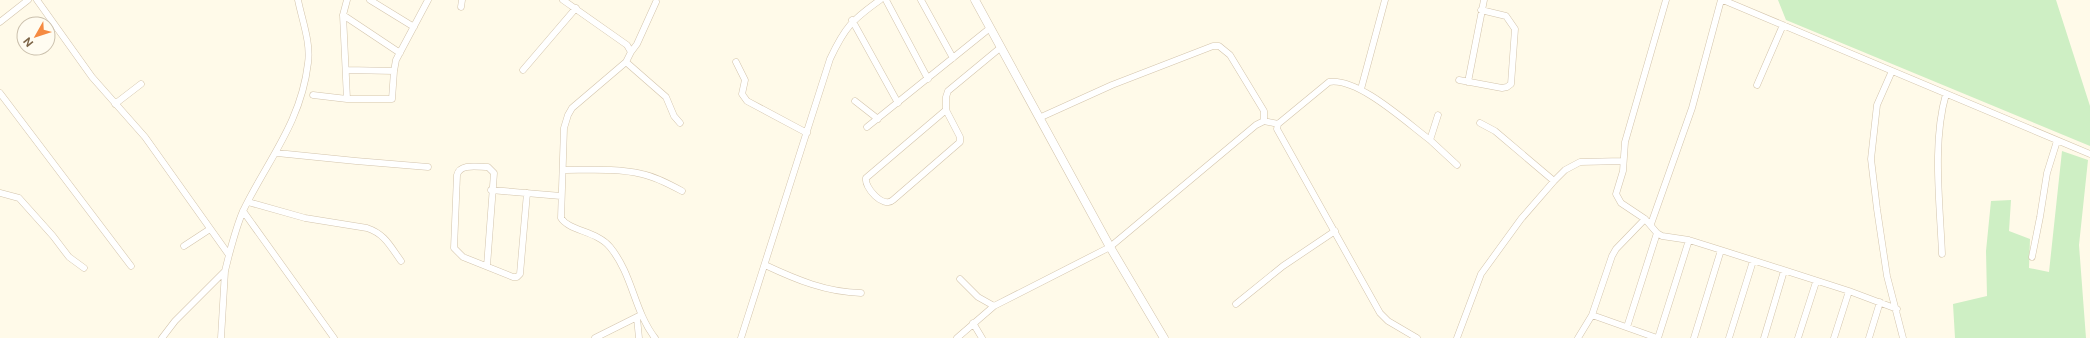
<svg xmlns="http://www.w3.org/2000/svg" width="2090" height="338" viewBox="0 0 2090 338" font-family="'Public Sans',sans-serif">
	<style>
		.green { fill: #ceefc4 }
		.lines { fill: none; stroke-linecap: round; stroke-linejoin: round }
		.minor-casing { stroke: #d3c4ac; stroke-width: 7 }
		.tertiary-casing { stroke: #d3c4ac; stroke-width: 9 }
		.minor { stroke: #fff; stroke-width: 6 }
		.tertiary { stroke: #fff; stroke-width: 8 }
	</style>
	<rect width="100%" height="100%" fill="#fffae9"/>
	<path class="green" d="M 1778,0 L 2056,0 L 2090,106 L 2090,146 L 1786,20 Z
		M 2062,151 L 2088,160 L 2079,245 L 2086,338 L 1955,338 L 1953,304 L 1987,296 L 1986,251 L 1991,201 L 2011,200 L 2009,231 L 2030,239 L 2029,268 L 2049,272 Z"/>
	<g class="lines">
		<defs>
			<path id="minor" d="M 37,0 L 92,77 L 145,137 L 229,255 L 225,271 L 221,338
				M 347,0 L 343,15 L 347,99
				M 370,0 L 414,27
				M 563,0 L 627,45 L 631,52 L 626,62 L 572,108 L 568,115 L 564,128 L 561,218 C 569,231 597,231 610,247 C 633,275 634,311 655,338
				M 886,0 L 928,79
				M 921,0 L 953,58
				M 1666,0 L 1625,142 L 1623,171 L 1616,194 L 1621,203 L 1645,219 L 1657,233 L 1662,236 L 1689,240 L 1721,250 L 1849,291 L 1897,309
				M 1723,0 L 2090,154
				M 461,7 L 462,0
				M 343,15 L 400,53
				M 852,20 L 898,103
				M 0,22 L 28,0
				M 631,52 L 637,44 L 656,2
				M 626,62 L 666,97 L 674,116 L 680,123
				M 736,62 L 745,80 L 742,94 L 747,101 L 807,133
				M 347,70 L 394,71
				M 523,70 L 576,8
				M 1892,71 L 1877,105 L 1871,159 L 1877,209 L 1887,276 L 1903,338
				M 1459,80 L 1502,88 L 1507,87 L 1511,84 L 1515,29 L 1506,16 L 1481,10
				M 1468,82 L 1484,0
				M 1757,85 L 1783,25
				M 1361,89 L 1385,0
				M 0,93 L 131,266
				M 313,95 L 347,99 L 392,99 L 394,71 L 396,60 L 428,0
				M 855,101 L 878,119
				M 115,104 L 141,84
				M 946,110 L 960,137 L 960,142 L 893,200 C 883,209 864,187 866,178 L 946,110 L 946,97 L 948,91 L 1000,48
				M 1039,118 L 1112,85 L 1213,46 L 1219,46 L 1230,55 L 1264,111 L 1264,121
				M 1480,123 L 1495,131 L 1554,181
				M 867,127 L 990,28
				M 1430,140 L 1457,165
				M 277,153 L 356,161 L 428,167
				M 563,170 C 589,170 617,168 642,174 C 656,177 669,184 682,191
				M 491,190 L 561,196
				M 0,193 L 19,198 L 53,236 L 69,257 L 84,268
				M 248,202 L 305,218 L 367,228 C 385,234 390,246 401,261
				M 243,211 L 334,338
				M 1651,224 L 1692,108 L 1721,0
				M 184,246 L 210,229
				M 1942,254 C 1940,204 1932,142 1946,94
				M 229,255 C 233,240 237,225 243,211 C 267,161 301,123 308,63 C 311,43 302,20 298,0
				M 2032,257 L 2040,217 L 2047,173 L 2057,141
				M 765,265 C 797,280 826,292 861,293
				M 487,266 L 494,173 L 488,167 C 478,167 460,163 457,175 L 454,248 L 463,257 L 513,277 L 517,277 L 520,274 L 527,193
				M 960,279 L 978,297 L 994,306
				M 1236,304 L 1283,266 L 1335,231
				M 1592,315 L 1657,338
				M 637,318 L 639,338
				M 973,323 L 982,338
				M 1627,327 L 1657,233
				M 162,338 L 175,321 L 225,271
				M 595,338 L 641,315
				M 741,338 L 830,59 C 845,27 852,20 880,0
				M 957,338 L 994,306 L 1110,247 L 1256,125 L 1264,121 L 1278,124
				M 1417,338 L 1388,321 L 1380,313 L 1277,129 L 1278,124 L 1329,82 C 1358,77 1407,123 1430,140 L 1438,115
				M 1457,338 L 1481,274 L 1521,219 L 1554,181 L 1565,170 L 1580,162 L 1623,161
				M 1578,338 L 1592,315 L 1612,256 L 1616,249 L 1645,219
				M 1658,338 L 1689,240
				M 1694,338 L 1721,250
				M 1729,338 L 1753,261
				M 1764,338 L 1784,271
				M 1798,338 L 1816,282
				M 1834,338 L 1849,291
				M 1869,338 L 1880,302"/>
			<path id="tertiary" d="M 975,0 L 1110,247 L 1164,338"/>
		</defs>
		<use href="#minor" class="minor-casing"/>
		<use href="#tertiary" class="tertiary-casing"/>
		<use href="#minor" class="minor"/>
		<use href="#tertiary" class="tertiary"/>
	</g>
	<g transform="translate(36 36) rotate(231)"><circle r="19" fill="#fffcf1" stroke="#cbc0ad"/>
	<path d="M0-3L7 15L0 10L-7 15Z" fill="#f58a41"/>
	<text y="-6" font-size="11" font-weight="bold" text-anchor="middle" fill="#7d6548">N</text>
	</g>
</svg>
